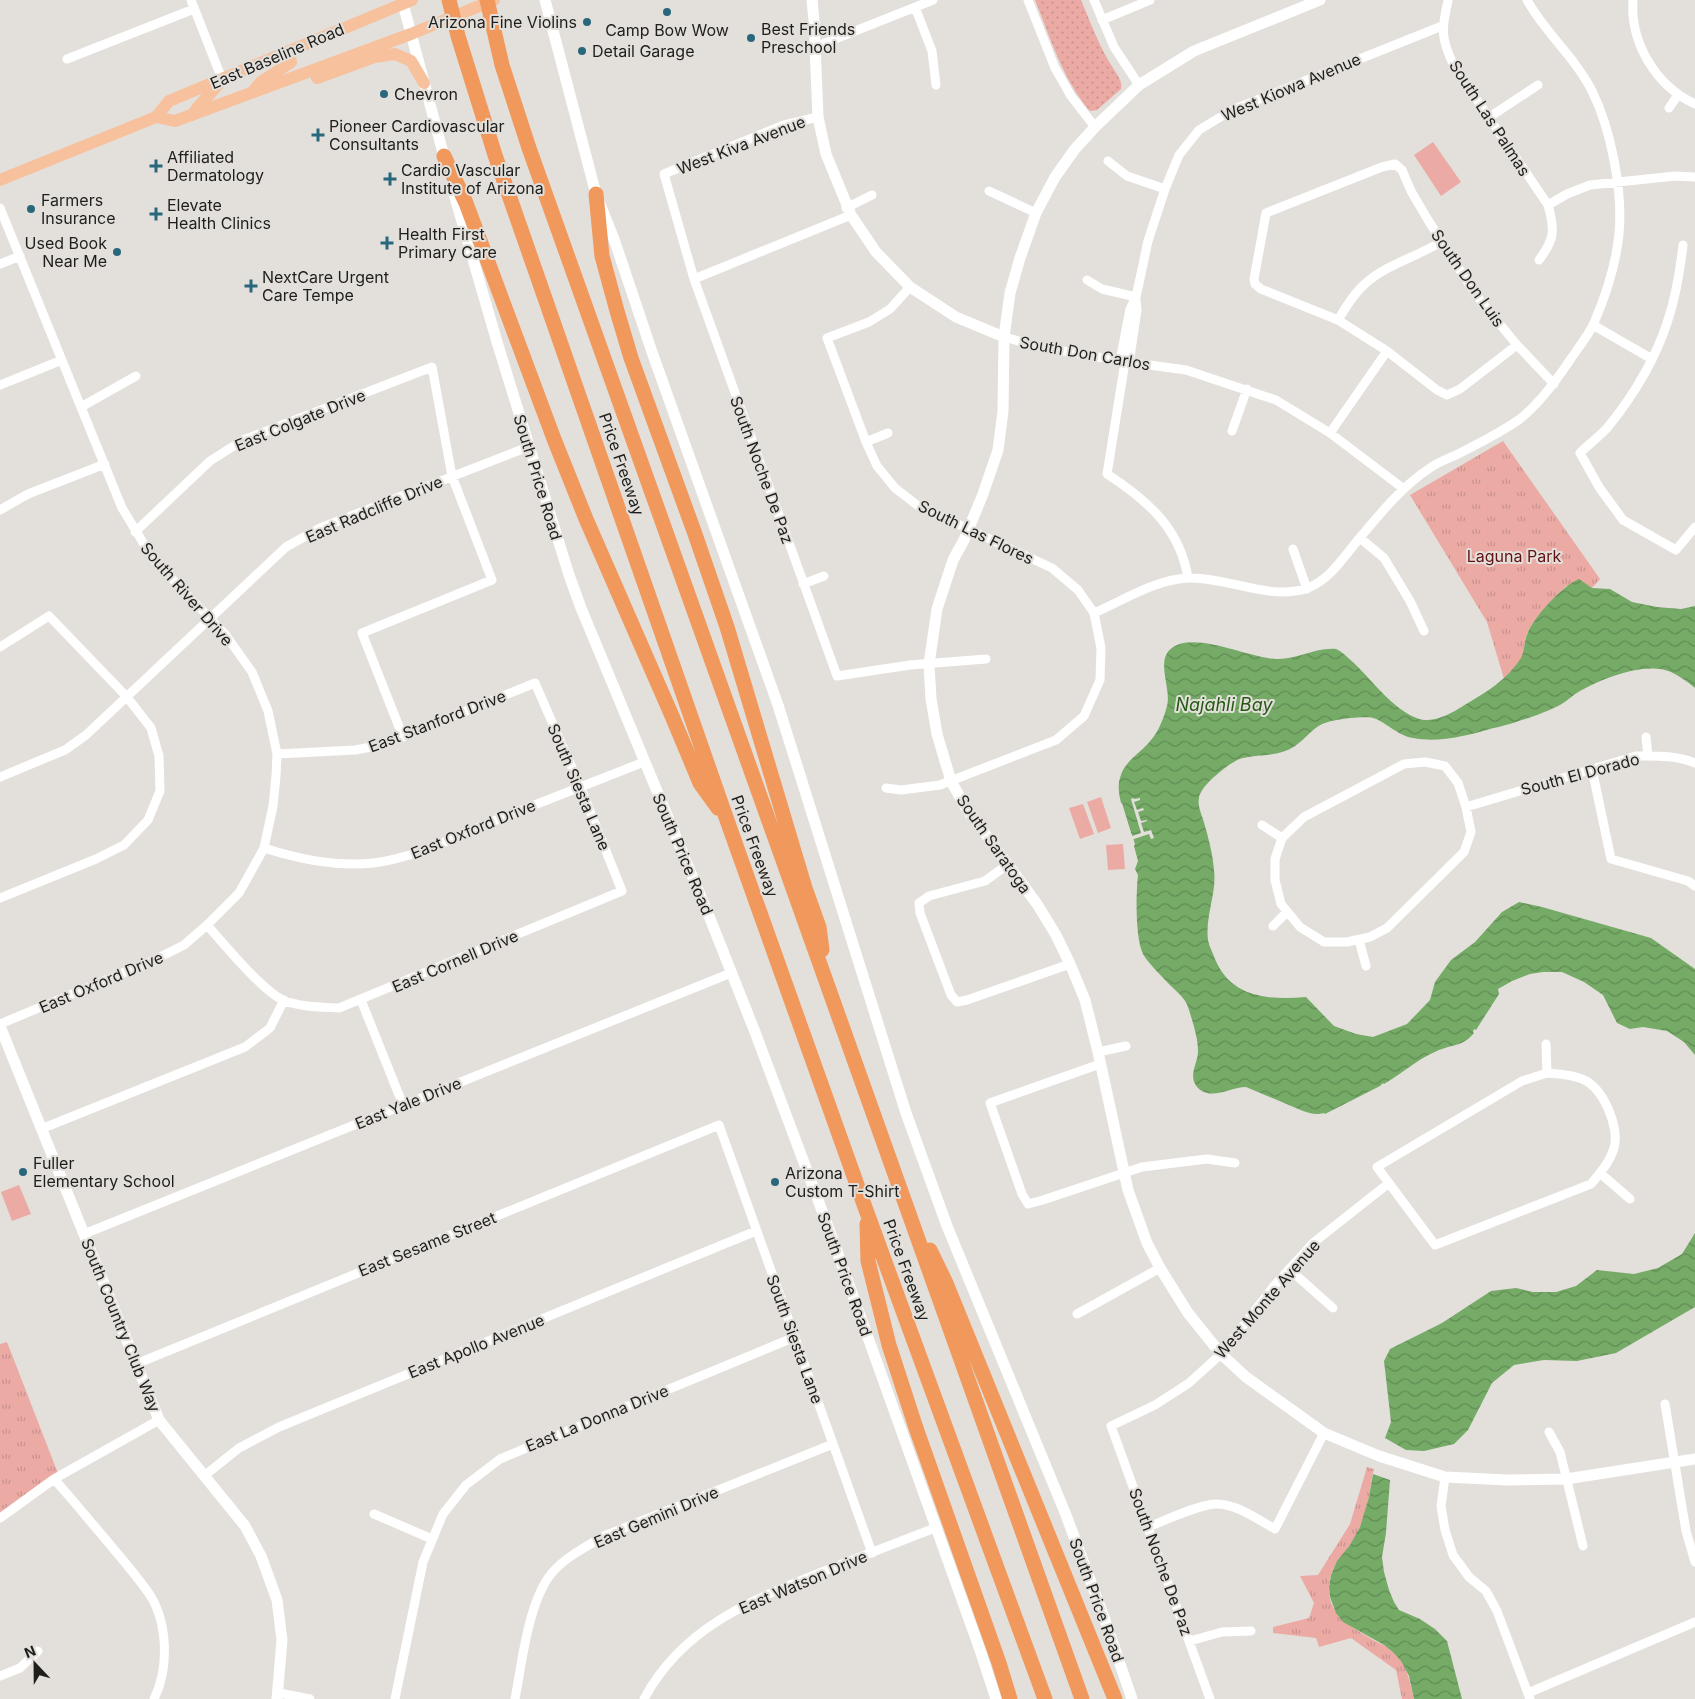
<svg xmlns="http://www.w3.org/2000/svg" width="1695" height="1699" viewBox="0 0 1695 1699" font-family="Inter,sans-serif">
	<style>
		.grass { fill: url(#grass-dots) }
		.park { fill: url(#park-tufts) }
		.garden { fill: #ebaaa4 }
		.water { fill: url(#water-waves) }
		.pier { fill: #e3e0dc }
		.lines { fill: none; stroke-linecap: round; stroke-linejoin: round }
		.street { stroke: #fff; stroke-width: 9 }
		.secondary { stroke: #fff; stroke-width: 11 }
		.primary { stroke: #f7c19d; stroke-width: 12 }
		.highway { stroke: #f1985c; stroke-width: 15 }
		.poi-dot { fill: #29677d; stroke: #e3e0dc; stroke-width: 2 }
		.labels { text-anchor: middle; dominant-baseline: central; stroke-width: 4; stroke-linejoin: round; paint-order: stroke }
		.poi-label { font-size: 16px; fill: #1e1e1c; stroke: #e3e0dc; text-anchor: start }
		.street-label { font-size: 16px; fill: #1e1e1c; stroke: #e3e0dc }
		.park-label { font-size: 16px; fill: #621213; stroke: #e3e0dc }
		.water-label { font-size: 18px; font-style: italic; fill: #265915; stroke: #e3e0dc }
	</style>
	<defs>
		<pattern id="grass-dots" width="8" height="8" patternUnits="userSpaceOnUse" patternTransform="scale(1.25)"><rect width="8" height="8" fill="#ebaaa4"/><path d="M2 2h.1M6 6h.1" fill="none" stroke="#c9928d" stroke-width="1.8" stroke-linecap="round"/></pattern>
		<pattern id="park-tufts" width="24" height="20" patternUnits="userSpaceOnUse" patternTransform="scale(1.25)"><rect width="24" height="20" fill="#ebaaa4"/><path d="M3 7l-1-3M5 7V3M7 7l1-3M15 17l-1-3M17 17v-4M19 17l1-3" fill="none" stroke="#c9928d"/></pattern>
		<pattern id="water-waves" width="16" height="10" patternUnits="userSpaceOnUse" patternTransform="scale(1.25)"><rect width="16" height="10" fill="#76ab67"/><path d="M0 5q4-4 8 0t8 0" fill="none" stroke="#608b54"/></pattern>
	</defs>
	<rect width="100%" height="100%" fill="#e3e0dc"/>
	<path class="grass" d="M 1035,0 L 1081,0 C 1091,23 1099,47 1113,68 C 1117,75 1123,81 1121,89 L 1097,110 L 1090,111 C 1063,80 1050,37 1035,0 Z"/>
	<path class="park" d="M 1503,441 L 1600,579 L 1592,588 L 1566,586 C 1553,599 1537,615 1528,631 C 1524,639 1525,646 1523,654 C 1520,663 1511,672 1504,679 L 1487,622 L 1410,495 Z
		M 7,1342 L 59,1476 L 0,1518 L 0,1344 Z
		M 1367,1467 L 1374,1469 C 1371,1478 1371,1487 1369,1496 C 1366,1513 1360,1530 1350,1545 C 1341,1558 1330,1568 1329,1585 C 1327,1614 1349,1626 1370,1638 C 1377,1643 1386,1645 1393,1651 C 1407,1664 1410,1682 1414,1699 L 1402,1699 L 1396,1670 L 1351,1638 L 1319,1647 L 1316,1638 L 1273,1633 L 1273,1627 L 1309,1618 L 1314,1603 L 1300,1576 L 1318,1575 L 1350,1524 Z"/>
	<path class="garden" d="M 1433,142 L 1461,182 L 1441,196 L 1414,155 Z
		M 1101,797 L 1111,828 L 1098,833 L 1087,802 Z
		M 1083,804 L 1094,834 L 1080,839 L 1069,808 Z
		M 1123,844 L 1125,869 L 1108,870 L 1106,845 Z
		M 19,1185 L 31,1214 L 12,1221 L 1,1192 Z"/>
	<path class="water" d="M 1579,579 L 1592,588 L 1610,589 L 1632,602 L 1657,607 L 1681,609 L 1695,606 L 1695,688 C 1688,682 1679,676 1671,672 C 1646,661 1603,678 1580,691 C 1573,695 1567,701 1560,705 C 1543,714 1509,725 1490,729 C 1466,736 1438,743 1413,738 C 1398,736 1383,720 1373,718 C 1363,716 1338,719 1328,722 C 1313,726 1307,738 1295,746 C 1279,757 1260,754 1243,758 C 1233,760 1214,776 1207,784 C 1204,787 1199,794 1199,798 C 1197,807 1203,817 1205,826 C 1209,840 1213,856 1214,870 C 1217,893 1205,916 1208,940 C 1209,946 1213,953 1215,959 C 1231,998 1269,1000 1306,997 L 1334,1026 L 1356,1034 L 1373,1037 L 1407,1024 L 1430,1000 L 1435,982 L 1451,960 L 1475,942 L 1502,912 L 1519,902 L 1542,907 L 1651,938 L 1695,969 L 1695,1055 L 1684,1042 L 1667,1031 L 1643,1027 L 1630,1029 L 1617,1023 L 1603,995 L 1584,982 L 1562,972 L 1543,972 L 1530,974 L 1512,981 L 1498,989 L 1499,994 L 1476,1030 L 1474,1029 L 1473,1032 L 1474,1033 C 1466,1043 1459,1044 1448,1047 C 1423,1054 1406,1071 1384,1084 L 1383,1083 L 1380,1086 L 1325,1114 L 1324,1113 C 1316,1115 1312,1114 1303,1111 L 1246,1087 C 1231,1087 1211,1101 1198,1088 C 1187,1076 1198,1064 1198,1051 C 1198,1038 1193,1023 1189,1010 C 1186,997 1174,990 1166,981 C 1158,972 1149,964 1143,954 C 1135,938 1136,893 1138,875 L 1135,869 L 1138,861 L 1134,846 L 1135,844 C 1130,827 1114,795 1120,778 C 1124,761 1141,753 1151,740 C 1159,731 1164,717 1167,706 C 1172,688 1153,657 1175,646 C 1199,633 1250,658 1276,659 C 1296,660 1316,647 1336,649 C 1343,652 1348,658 1354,663 C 1372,680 1398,716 1424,720 C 1438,721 1452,713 1463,706 C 1485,693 1507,680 1521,658 C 1525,650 1524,640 1528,632 C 1535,616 1563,585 1579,579 Z
		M 1695,1233 L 1695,1307 L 1616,1353 L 1577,1361 L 1544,1360 L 1514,1365 L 1492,1383 L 1468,1430 L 1454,1444 L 1424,1451 L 1406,1450 L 1385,1438 L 1391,1422 L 1384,1361 L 1390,1349 L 1442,1323 L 1491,1291 L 1516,1288 L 1533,1292 L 1556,1292 L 1576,1286 L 1597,1270 L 1634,1274 L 1658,1268 L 1682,1254 Z
		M 1373,1474 L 1390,1480 L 1386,1533 L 1382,1557 L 1384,1572 L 1389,1590 L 1394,1602 L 1399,1610 L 1420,1619 L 1435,1629 L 1447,1641 L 1462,1699 L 1414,1699 L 1409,1676 L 1401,1661 L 1393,1652 L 1384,1645 L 1343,1622 L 1336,1613 L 1330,1597 L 1329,1587 L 1331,1575 L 1337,1561 L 1350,1545 L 1360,1527 L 1369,1497 Z"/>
	<path class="pier" d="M 1133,798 L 1134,799 L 1140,798 L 1140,800 L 1134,802 L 1137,810 L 1143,808 L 1144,810 L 1138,812 L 1141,821 L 1147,820 L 1147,821 L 1141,823 L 1144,832 L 1151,830 L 1154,838 L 1151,839 L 1149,834 L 1131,840 L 1119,804 L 1122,803 L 1132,836 L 1141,833 L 1131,799 Z"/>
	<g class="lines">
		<path class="street" d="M 191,0 L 222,79
			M 1028,0 L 1055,68 L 1071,96 L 1095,127
			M 1094,0 L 1114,47 L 1139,85
			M 1633,0 C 1630,43 1656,86 1695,104
			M 1448,1 C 1441,30 1441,39 1454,66 L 1548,205 C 1555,230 1555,239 1539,260
			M 915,7 L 932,51 L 936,85
			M 1102,20 L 1150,0
			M 815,47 L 933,0
			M 67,59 L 194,9
			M 1669,108 L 1678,95
			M 818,117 L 784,125 L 664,174 L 694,279 L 837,676 L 910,665 L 986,659
			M 1488,118 L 1538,85
			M 1108,161 L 1127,176 L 1165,189
			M 989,191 L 1036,213
			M 1548,205 L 1567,194 L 1590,185 L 1675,176 L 1695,177
			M 0,208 L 122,508 L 153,559 L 225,634 L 252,672 L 268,711 L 277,754 L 276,776 L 273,806 L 264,848
			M 846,208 L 872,195
			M 1683,245 C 1680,271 1676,296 1668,320 C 1656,358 1633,396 1608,427 C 1600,436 1589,444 1580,453 L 1599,487 L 1623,520 L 1676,550 L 1695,527
			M 0,264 L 20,256
			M 694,279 L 851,215
			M 1087,280 L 1102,289 L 1136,297
			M 910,287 L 890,309 L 869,322 L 827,338 L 866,442 L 877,466 L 895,488 L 917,505 L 1052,568 L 1078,590 L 1094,613
			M 1338,320 C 1346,307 1354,293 1366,283 C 1386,265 1418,256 1441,242
			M 1593,325 L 1652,359
			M 1004,337 L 1041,347 L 1120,361 L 1186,370 L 1276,400 L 1330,433 L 1404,489
			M 1517,345 L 1460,389 L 1447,395 L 1437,390 L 1387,351 L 1338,320 L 1261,289 L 1255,284 L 1254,279 L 1266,213 L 1382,167 L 1395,164 L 1402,170 L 1411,191 L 1428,220 L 1476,295 L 1517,345 L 1554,384
			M 1120,361 L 1130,309 L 1136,297 L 1148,241 L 1165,189 L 1179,155 L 1199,130 L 1232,110 L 1442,26
			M 1125,362 L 1107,474 C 1147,500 1180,528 1188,578
			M 1129,363 L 1137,310 L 1136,300
			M 0,385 L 62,360
			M 81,407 L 136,376
			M 1232,431 L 1247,389
			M 1330,433 L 1387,351
			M 866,442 L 888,433
			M 0,510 L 28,494 L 105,464
			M 135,532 L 210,461 L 243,440 L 432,367 L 452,476 L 492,580 L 362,633 L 403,737
			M 1360,538 L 1384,558 L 1410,601 L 1424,631
			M 1293,549 L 1307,589
			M 803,584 L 824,576
			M 0,647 L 49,616 L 127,697 L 151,728 L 159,756 L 160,791 L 148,820 L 124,845 L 96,859 L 0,898
			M 1646,737 L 1648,756
			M 1425,762 L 1445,766 L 1458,783 L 1466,807 L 1471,832 L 1464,852 L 1387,928 L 1370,937 L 1347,942 L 1324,942 L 1300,927 L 1281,904 L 1275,880 L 1275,859 L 1282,838 L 1304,817 L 1404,764 Z
			M 1592,769 L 1611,859 L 1688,881 L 1695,886
			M 0,777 L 65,750 L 86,735 L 286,547 L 320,528 L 528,447
			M 886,788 L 901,790 L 940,785 L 1056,740 L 1084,716 L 1100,680 L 1101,648 L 1094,613 C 1124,600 1156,579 1189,578 C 1227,577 1268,600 1305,589 C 1329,581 1342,559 1358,540 C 1379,515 1402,486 1430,468 C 1438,462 1447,459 1456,455 C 1478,444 1500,433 1520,419 C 1540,403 1556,381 1570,360 C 1578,348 1588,336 1594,323 C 1606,295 1616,264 1619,234 C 1623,191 1611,129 1592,91 C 1575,57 1545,33 1527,0
			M 1466,807 L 1636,756 C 1656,756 1676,755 1695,763
			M 1262,825 L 1282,838
			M 1007,865 L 985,881 L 929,896 L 919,903 L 920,913 L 951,995 L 957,1002 L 967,1000 L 1070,964
			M 207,925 C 224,944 263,992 285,1001 C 302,1007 320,1007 339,1008 L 622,891 L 580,786 L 535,683 L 382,745 L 355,750 L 277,754
			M 1273,926 L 1287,912
			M 1359,940 L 1366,966
			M 361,1000 L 403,1105
			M 0,1024 L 154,960 L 184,945 L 207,925 L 239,893 L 264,848 C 299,859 335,867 373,863 C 414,858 453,838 491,822 C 542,802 593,782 644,762
			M 1546,1044 L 1547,1073
			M 1098,1052 L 1126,1046
			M 1100,1064 L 990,1103 L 1022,1194 L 1028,1204 L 1043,1200 L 1142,1167 L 1207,1159 L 1235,1163
			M 1547,1073 C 1559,1074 1571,1074 1582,1079 C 1603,1087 1620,1127 1614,1148 C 1610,1162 1600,1173 1591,1184 L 1435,1245 L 1377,1167 L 1522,1081 Z
			M 41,1129 L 245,1047 L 270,1028 L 284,1000
			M 1600,1173 L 1630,1199
			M 84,1234 L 731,973
			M 1289,1269 L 1333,1308
			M 1077,1314 L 1160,1268
			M 136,1364 L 719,1125 L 872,1553
			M 1665,1404 L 1686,1531 L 1695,1562
			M 1549,1432 L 1560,1452 L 1583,1546
			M 204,1476 L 239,1448 L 279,1427 L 756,1231
			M 1445,1477 L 1441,1506 L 1445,1530 L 1453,1555 L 1469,1577 L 1486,1591 L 1497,1611 L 1530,1699
			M 54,1479 C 72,1499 89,1520 107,1541 C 121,1558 137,1576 150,1595 C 168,1624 169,1669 154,1699
			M 374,1514 L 432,1539
			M 0,1518 L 54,1479 L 159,1420
			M 1148,1527 C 1164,1521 1201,1503 1218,1504 C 1238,1505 1257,1519 1275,1529 L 1324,1433
			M 1190,1641 L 1222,1632 L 1251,1631
			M 0,1676 L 20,1668 L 38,1651
			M 279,1693 L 310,1699
			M 1528,1693 L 1695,1622
			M 395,1699 L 423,1562 L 443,1514 L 466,1485 L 500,1459 L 795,1337
			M 515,1699 C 522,1663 528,1603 551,1574 C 565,1557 586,1547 604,1536 L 833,1444
			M 644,1699 C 682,1627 752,1600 822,1572 C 860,1557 898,1542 935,1528
			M 1210,1699 L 1111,1426 L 1155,1405 L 1189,1383 L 1221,1354 L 1274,1286 L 1313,1243 L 1389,1183"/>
		<path class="secondary" d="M 402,0 L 446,164
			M 545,0 L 596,194 L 614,239 L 652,352 L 778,705 L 906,1113 L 947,1226 L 1066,1515 L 1105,1620 L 1132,1699
			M 812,0 L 814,21 L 818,117 L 826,154 L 851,215 L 876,252 L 910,287 L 956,317 L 1004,337
			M 1320,0 L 1194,51 L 1139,85 L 1095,127 L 1075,149 L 1055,177 L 1036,213 L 1020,258 L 1010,293 L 1004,337 L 1003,411 L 998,450 L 983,494 L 964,540 L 953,560 L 937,609 L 929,664 L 931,699 L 937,734 L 951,781 L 966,808 L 1037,904 L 1056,935 L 1070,964 L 1085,1000 L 1098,1052 L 1128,1190 L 1147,1243 L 1160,1268 L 1188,1313 L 1221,1354 L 1246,1377 L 1324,1433 L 1379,1456 L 1445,1477 L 1507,1480 L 1566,1479 L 1695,1459
			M 452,187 L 497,342 L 569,575 L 581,608 L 711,921 L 755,1032 L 833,1240 L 980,1650 L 996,1699
			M 0,1026 L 159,1420 L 245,1526 L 261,1556 L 277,1600 L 282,1640 L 277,1699"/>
		<path class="primary" d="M 317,78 L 374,57 L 395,54 L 411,61 L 424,83
			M 255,89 L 261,82 L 291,62 L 289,52
			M 192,115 C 201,102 212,93 221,81
			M 156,117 L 175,121 L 411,34 L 494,0
			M 0,180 L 156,117 L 169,101 L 412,0"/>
		<path class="highway" d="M 449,0 L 458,36 L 495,155 L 728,823 L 866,1210 L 1045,1699
			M 487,0 L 502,65 L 529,148 L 1082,1699
			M 444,156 L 466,203 L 554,439 L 586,519 L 672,716 L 700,783 L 718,808
			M 596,194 L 602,256 L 617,311 L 631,358 L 695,534 L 727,627 L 805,888 L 819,927 L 822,950
			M 867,1224 L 868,1261 L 889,1345 L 916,1428 L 999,1663 L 1010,1699
			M 930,1250 L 946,1283 L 1115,1699"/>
	</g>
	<g class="poi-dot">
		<circle cx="667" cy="12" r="5"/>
		<circle cx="587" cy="22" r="5"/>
		<circle cx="751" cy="38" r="5"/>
		<circle cx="582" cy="51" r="5"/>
		<circle cx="384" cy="94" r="5"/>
		<path d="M315.5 127.5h5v5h5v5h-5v5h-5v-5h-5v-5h5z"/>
		<path d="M153.5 158.5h5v5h5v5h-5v5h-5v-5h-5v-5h5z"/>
		<path d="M387.5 171.5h5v5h5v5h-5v5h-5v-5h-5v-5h5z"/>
		<circle cx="31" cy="209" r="5"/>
		<path d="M153.5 206.5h5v5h5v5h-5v5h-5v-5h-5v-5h5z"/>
		<path d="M384.5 235.5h5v5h5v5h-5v5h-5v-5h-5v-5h5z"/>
		<circle cx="117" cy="252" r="5"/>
		<path d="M248.5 278.5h5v5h5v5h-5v5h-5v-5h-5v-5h5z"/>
		<circle cx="23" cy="1172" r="5"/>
		<circle cx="775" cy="1182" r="5"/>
	</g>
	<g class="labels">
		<g class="poi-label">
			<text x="577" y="22" text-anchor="end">Arizona Fine Violins</text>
			<text x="761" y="29">Best Friends<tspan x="761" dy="18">Preschool</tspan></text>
			<text x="667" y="30" text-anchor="middle">Camp Bow Wow</text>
			<text x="592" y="51">Detail Garage</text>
			<text x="394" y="94">Chevron</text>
			<text x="329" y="126">Pioneer Cardiovascular<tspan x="329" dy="18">Consultants</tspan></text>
			<text x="167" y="157">Affiliated<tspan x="167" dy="18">Dermatology</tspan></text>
			<text x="401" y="170">Cardio Vascular<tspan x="401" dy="18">Institute of Arizona</tspan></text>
			<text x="41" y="200">Farmers<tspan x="41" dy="18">Insurance</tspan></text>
			<text x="167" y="205">Elevate<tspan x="167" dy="18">Health Clinics</tspan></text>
			<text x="398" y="234">Health First<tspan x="398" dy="18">Primary Care</tspan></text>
			<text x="107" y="243" text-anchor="end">Used Book<tspan x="107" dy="18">Near Me</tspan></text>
			<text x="262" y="277">NextCare Urgent<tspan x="262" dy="18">Care Tempe</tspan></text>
			<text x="33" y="1163">Fuller<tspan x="33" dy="18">Elementary School</tspan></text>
			<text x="785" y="1173">Arizona<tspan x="785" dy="18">Custom T-Shirt</tspan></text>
		</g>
		<g class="street-label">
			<text transform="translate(277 56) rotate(-23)">East Baseline Road</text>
			<text transform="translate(1291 87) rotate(-23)">West Kiowa Avenue</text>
			<text transform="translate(1490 118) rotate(57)">South Las Palmas</text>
			<text transform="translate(741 145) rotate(-21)">West Kiva Avenue</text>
			<text transform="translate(1468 278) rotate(55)">South Don Luis</text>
			<text transform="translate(1085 353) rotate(10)">South Don Carlos</text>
			<text transform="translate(300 420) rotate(-22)">East Colgate Drive</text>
			<text transform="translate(622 464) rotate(71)">Price Freeway</text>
			<text transform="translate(762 470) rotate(70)">South Noche De Paz</text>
			<text transform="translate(538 477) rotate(73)">South Price Road</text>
			<text transform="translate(374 509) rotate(-23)">East Radcliffe Drive</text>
			<text transform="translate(976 532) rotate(26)">South Las Flores</text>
			<text transform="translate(187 594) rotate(49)">South River Drive</text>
			<text transform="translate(437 721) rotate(-21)">East Stanford Drive</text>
			<text transform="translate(1580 774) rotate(-15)">South El Dorado</text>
			<text transform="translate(579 787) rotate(67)">South Siesta Lane</text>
			<text transform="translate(473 829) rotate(-22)">East Oxford Drive</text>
			<text transform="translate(994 844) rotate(55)">South Saratoga</text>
			<text transform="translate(755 846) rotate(70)">Price Freeway</text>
			<text transform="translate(683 854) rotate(67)">South Price Road</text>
			<text transform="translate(455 961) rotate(-23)">East Cornell Drive</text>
			<text transform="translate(101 982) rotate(-23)">East Oxford Drive</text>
			<text transform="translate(408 1103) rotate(-22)">East Yale Drive</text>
			<text transform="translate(427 1244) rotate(-22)">East Sesame Street</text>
			<text transform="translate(907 1270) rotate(70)">Price Freeway</text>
			<text transform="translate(845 1274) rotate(70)">South Price Road</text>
			<text transform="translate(1267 1299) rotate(-49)">West Monte Avenue</text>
			<text transform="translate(121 1325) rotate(68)">South Country Club Way</text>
			<text transform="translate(795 1339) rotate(70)">South Siesta Lane</text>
			<text transform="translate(476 1346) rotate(-22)">East Apollo Avenue</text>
			<text transform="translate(597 1418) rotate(-22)">East La Donna Drive</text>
			<text transform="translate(656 1517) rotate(-23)">East Gemini Drive</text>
			<text transform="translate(1161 1562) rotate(70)">South Noche De Paz</text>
			<text transform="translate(803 1582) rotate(-23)">East Watson Drive</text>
			<text transform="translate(1097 1600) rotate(70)">South Price Road</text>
		</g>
		<g class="park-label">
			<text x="1514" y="556">Laguna Park</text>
		</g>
		<g class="water-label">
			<text x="1224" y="704">Najahli Bay</text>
		</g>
	</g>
	<g transform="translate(35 1664) rotate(338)" stroke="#e3e0dc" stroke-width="4" paint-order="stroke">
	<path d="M0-4L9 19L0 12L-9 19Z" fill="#1e1e1c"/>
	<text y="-8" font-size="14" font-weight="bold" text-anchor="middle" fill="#1e1e1c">N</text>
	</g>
</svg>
